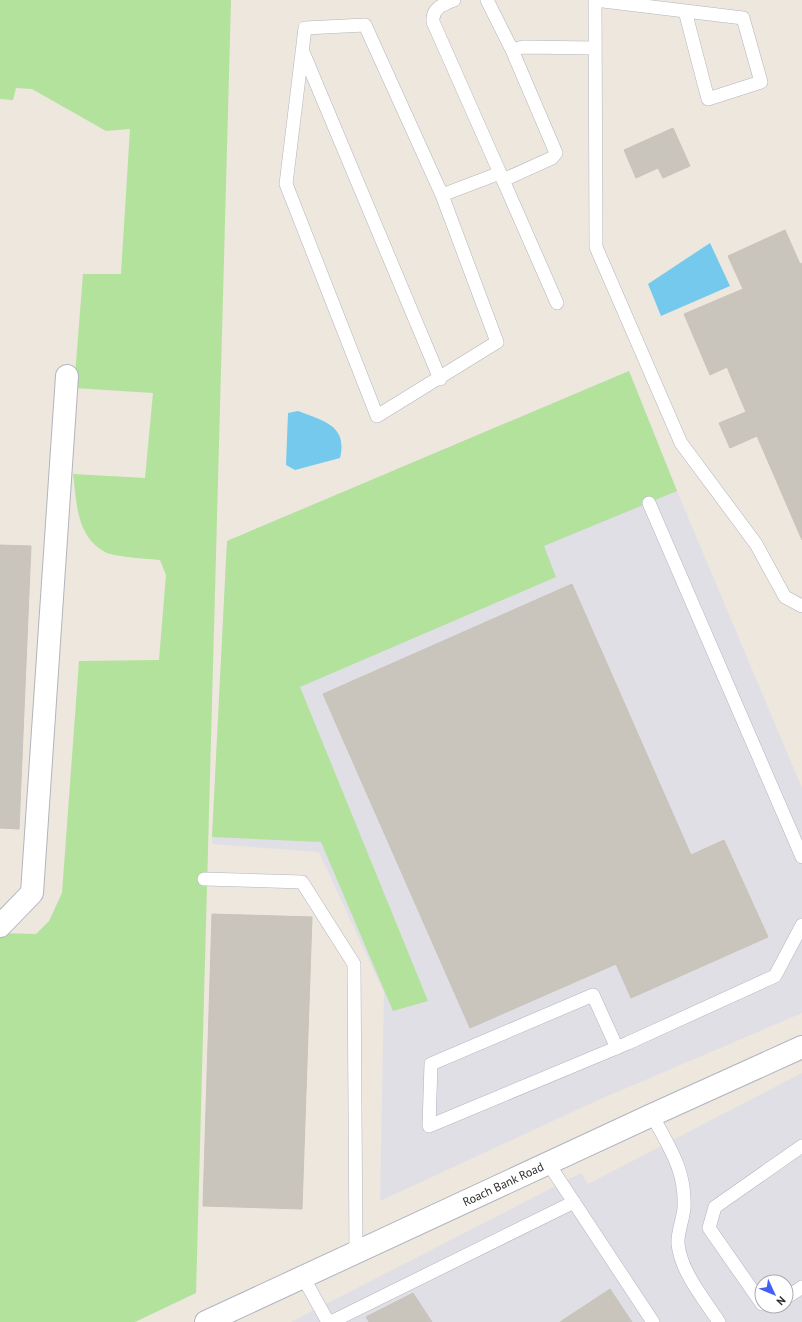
<svg xmlns="http://www.w3.org/2000/svg" width="802" height="1322" viewBox="0 0 802 1322" font-family="'PT Sans',sans-serif">
	<style>
		.industrial { fill: #e1dfe6; fill-rule: evenodd }
		.green { fill: #b2e29c }
		.water { fill: #74c9ec }
		.building { fill: #c9c5bd; stroke: #c9c3b8 }
		.lines { fill: none; stroke-linecap: round; stroke-linejoin: round }
		.service-casing { stroke: #b2b4bf; stroke-width: 14 }
		.minor-casing { stroke: #b2b4bf; stroke-width: 24 }
		.service { stroke: #fff; stroke-width: 13 }
		.minor { stroke: #fff; stroke-width: 22 }
		.labels { text-anchor: middle; dominant-baseline: central; stroke-width: 3.5; stroke-linejoin: round; paint-order: stroke }
		.street-label { font-size: 12px; fill: #2c2c2c; stroke: #fff }
	</style>
	<rect width="100%" height="100%" fill="#ede7de"/>
	<path class="industrial" d="M 629,371 L 677,491 L 802,788 L 802,1013 L 596,1101 L 380,1201 L 384,993 L 319,852 L 212,844 L 227,541 Z
		M 802,1073 L 802,1322 L 291,1322 L 581,1173 L 588,1184 ZM 762,1282 L 786,1282 L 786,1306 L 762,1306 Z"/>
	<path class="green" d="M 0,0 L 231,0 L 196,1293 L 135,1322 L 0,1322 L 0,933 L 36,934 L 49,921 L 62,893 L 79,661 L 159,660 L 166,575 L 160,560 C 149,559 114,557 105,552 C 76,536 77,503 73,474 L 145,478 L 153,393 L 74,388 L 83,274 L 121,274 L 130,129 L 106,131 L 32,89 L 16,88 L 13,100 L 0,99 Z
		M 629,371 L 677,491 L 544,546 L 556,577 L 300,687 L 428,1001 L 393,1011 L 321,842 L 212,837 L 227,541 Z"/>
	<path class="water" d="M 710,243 L 730,286 L 661,316 L 648,284 Z
		M 298,411 C 323,421 348,425 340,458 L 295,470 L 286,465 L 288,413 Z"/>
	<path class="building" d="M 673,128 L 690,166 L 663,178 L 658,168 L 636,178 L 624,150 Z
		M 785,230 L 800,264 L 802,263 L 802,540 L 757,436 L 730,448 L 719,423 L 746,412 L 727,367 L 710,375 L 684,314 L 743,289 L 728,256 Z
		M 0,545 L 31,546 L 19,829 L 0,828 Z
		M 572,584 L 691,855 L 724,840 L 768,937 L 631,998 L 616,964 L 470,1028 L 323,694 Z
		M 212,914 L 312,917 L 302,1209 L 203,1206 Z
		M 610,1289 L 632,1322 L 560,1322 Z
		M 413,1293 L 432,1322 L 369,1322 L 366,1317 Z"/>
	<g class="lines">
		<defs>
			<path id="service" d="M 454,0 C 442,5 432,8 433,22 L 503,180 L 552,158 L 556,153 L 512,50 L 487,0
				M 595,0 L 596,247 L 681,443 L 756,544 L 785,597 L 802,606
				M 595,0 L 743,18 L 761,82 L 708,99 L 685,11
				M 512,50 L 523,47 L 595,48
				M 303,52 L 440,379
				M 503,180 L 557,303
				M 442,195 L 497,342 L 377,416 L 286,184 L 305,28 L 365,25 L 442,195 L 500,173
				M 649,503 L 802,857
				M 204,879 L 302,882 L 354,964 L 356,1252
				M 617,1048 L 593,995 L 431,1064 L 429,1126 L 628,1043 L 775,976 L 802,925
				M 652,1115 C 669,1147 686,1170 684,1208 C 683,1220 677,1233 678,1244 C 681,1272 704,1299 719,1322
				M 548,1163 L 653,1322
				M 303,1277 L 328,1322
				M 786,1298 L 802,1287
				M 762,1304 L 709,1228 L 715,1207 L 802,1146
				M 331,1322 L 574,1202"/>
			<path id="minor" d="M 0,926 L 32,893 L 67,376
				M 206,1322 L 652,1115 L 802,1047"/>
		</defs>
		<use href="#service" class="service-casing"/>
		<use href="#minor" class="minor-casing"/>
		<use href="#service" class="service"/>
		<use href="#minor" class="minor"/>
	</g>
	<g class="labels">
		<g class="street-label">
			<text transform="translate(503 1184) rotate(-25)">Roach Bank Road</text>
		</g>
	</g>
	<g transform="translate(774 1294) rotate(134)"><circle r="19" fill="#ffffff" stroke="#ababab"/>
	<path d="M0-3L7 15L0 10L-7 15Z" fill="#435ff6"/>
	<text y="-6" font-size="11" font-weight="bold" text-anchor="middle" fill="#2c2c2c">N</text>
	</g>
</svg>
